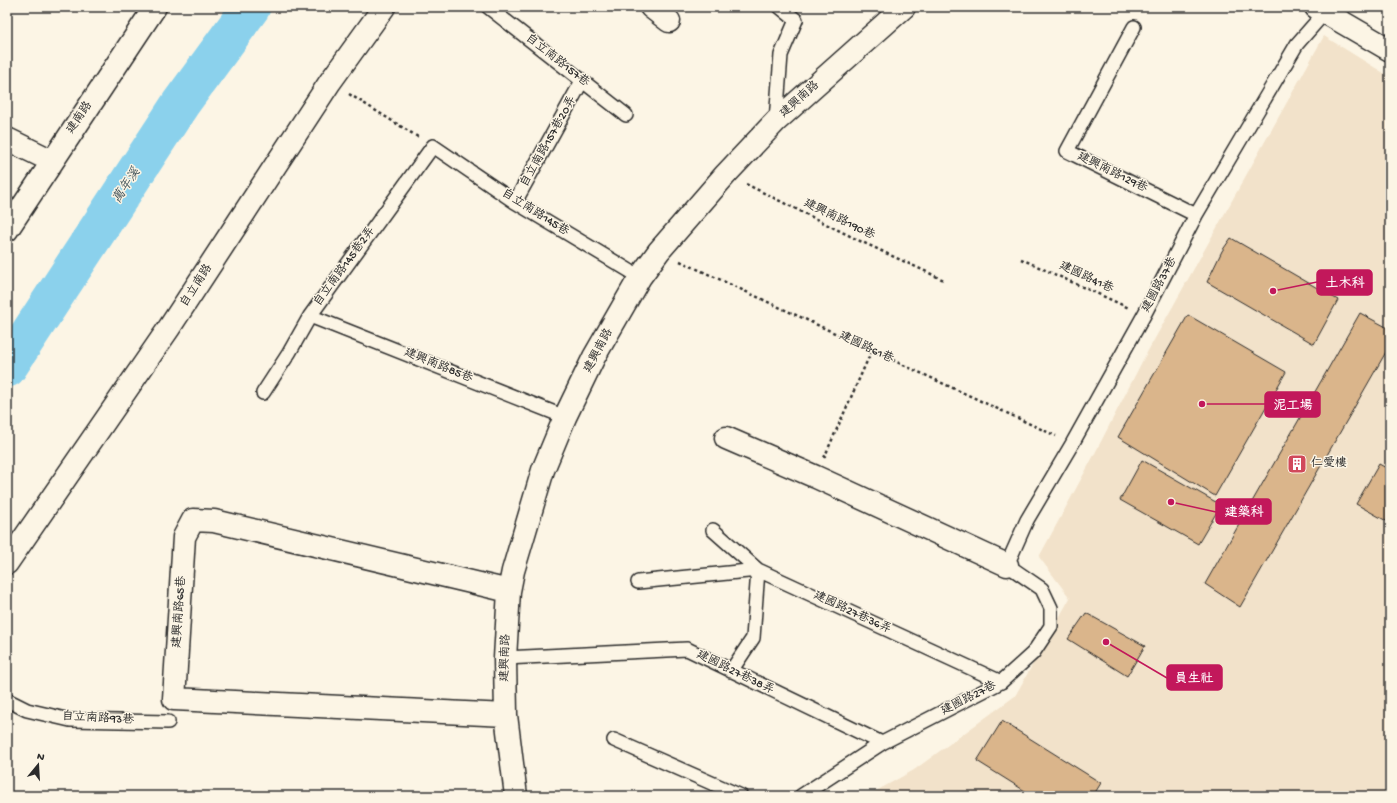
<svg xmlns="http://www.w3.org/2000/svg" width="1397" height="803" viewBox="0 0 1397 803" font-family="'Gochi Hand','LXGW WenKai TC',sans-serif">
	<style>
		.built { fill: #f2e2ca }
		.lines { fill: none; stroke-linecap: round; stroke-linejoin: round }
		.river { stroke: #8bd1ec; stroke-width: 39 }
		.building { fill: #dab58b; stroke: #2b2b2b }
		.service-casing { stroke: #2b2b2b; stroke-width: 16 }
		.minor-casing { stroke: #2b2b2b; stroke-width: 25 }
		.path { stroke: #2b2b2b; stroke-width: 2.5; stroke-dasharray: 3 3; stroke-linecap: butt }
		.service { stroke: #fcf5e5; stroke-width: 13 }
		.minor { stroke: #fcf5e5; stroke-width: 22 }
		.labels { text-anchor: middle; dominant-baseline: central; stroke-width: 3; stroke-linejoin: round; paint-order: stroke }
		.street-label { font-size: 12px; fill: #2b2b2b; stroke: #fcf5e5 }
		.poi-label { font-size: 12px; fill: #2b2b2b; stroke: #fcf5e5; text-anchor: start }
		.water-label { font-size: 13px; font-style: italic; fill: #43545b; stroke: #fcf5e5 }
		.leader { fill: none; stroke: #c2185b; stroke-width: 1.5 }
		.callout-dot { fill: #c2185b; stroke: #fcf5e5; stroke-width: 1.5 }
		.callout { fill: #c2185b; stroke: #c2185b; stroke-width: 1.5 }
		.callout-label { font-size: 13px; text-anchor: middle; font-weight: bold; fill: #fff }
	</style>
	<rect width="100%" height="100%" fill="#fcf5e5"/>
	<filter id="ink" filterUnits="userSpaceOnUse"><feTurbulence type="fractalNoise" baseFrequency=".025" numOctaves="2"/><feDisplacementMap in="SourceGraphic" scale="8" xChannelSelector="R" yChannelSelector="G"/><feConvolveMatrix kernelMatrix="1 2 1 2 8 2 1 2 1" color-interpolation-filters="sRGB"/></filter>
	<g filter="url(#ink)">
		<path class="built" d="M 1324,36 L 1390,77 L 1390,796 L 867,796 L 914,770 L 1015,696 L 1070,598 L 1039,557 L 1093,457 L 1144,358 Z"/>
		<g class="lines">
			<path class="river" d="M 7,368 L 181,103 L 251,7"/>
		</g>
		<path class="building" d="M 1231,238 L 1338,300 L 1314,344 L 1207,282 L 1222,251 Z
			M 1360,313 L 1390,329 L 1390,345 L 1240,607 L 1205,584 Z
			M 1188,315 L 1286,372 L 1215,496 L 1118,437 Z
			M 1142,460 L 1221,505 L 1198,544 L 1120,500 Z
			M 1379,464 L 1390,470 L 1390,523 L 1356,504 Z
			M 1086,613 L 1145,646 L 1127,676 L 1068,639 Z
			M 1002,721 L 1101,783 L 1093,796 L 1033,796 L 977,761 Z"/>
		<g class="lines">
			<defs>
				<path id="service" d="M 488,7 L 626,115
					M 1134,27 L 1067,151 L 1196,215
					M 776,121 L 781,55 L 796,20 L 780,7
					M 515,202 L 582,81
					M 310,316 L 565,417
					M 263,393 L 289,353 L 310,316 L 433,146 L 515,202 L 640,277
					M 713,530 L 758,570 L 1001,682
					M 638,582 L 758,570 L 753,638 L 731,671
					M 505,658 L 687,649 L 882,743
					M 7,700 L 27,710 L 70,720 L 168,722
					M 614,740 L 741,796
					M 801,796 L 882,743 L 1001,682 L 1033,653 L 1051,626 L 1051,608 L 1042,589 L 1007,565 L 1027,520 L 1072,444 L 1144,315 L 1196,215 L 1297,44 L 1325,12"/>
				<path id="minor" d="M 651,7 L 669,21
					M 1316,7 L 1390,50
					M 7,139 L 52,161
					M 7,230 L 155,7
					M 726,438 L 816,477 L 1007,565
					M 7,563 L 169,328 L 330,82 L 384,7
					M 506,715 L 174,699 L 184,537 L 193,520 L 214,521 L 509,591
					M 516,796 L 506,715 L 505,658 L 509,591 L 513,571 L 543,470 L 565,417 L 594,357 L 640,277 L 659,251 L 726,174 L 776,121 L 904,7"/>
			</defs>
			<use href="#service" class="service-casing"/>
			<use href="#minor" class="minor-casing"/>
			<path class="path" d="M 349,94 L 418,137
				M 746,184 L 860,241 L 944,280
				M 1021,259 L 1129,308
				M 680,261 L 1056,436
				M 824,458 L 872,350"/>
			<use href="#service" class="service"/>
			<use href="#minor" class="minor"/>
		</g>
	</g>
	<defs>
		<symbol id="building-square" viewBox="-11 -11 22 22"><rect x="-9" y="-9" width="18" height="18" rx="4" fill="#d1495b" stroke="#fcf5e5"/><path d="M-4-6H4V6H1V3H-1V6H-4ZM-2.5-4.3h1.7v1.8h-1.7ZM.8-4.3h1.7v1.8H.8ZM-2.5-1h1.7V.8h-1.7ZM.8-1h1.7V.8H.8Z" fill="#fff"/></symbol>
	</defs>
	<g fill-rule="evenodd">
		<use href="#building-square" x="1286" y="453" width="22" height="22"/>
	</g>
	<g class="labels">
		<g class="street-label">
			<text transform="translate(557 61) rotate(38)">自立南路157巷</text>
			<text transform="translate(800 100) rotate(-42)">建興南路</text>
			<text transform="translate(80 118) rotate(-56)">建南路</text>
			<text transform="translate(549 142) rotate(-61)">自立南路157巷20弄</text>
			<text transform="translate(1112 173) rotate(26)">建興南路129巷</text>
			<text transform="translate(535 213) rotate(32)">自立南路145巷</text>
			<text transform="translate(839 220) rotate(26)">建興南路190巷</text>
			<text transform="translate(345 267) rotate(-54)">自立南路145巷2弄</text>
			<text transform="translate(1086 278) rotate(25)">建國路41巷</text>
			<text transform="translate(1160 285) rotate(-62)">建國路37巷</text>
			<text transform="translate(197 286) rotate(-57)">自立南路</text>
			<text transform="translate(866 348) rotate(25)">建國路61巷</text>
			<text transform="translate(599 351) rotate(-62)">建興南路</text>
			<text transform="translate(438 366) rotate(22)">建興南路85巷</text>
			<text transform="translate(180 612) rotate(-86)">建興南路65巷</text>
			<text transform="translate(852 613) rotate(25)">建國路27巷36弄</text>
			<text transform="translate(506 658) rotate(-88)">建興南路</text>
			<text transform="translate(735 673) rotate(26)">建國路27巷38弄</text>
			<text transform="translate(969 699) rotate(-27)">建國路27巷</text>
			<text transform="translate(98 719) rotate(3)">自立南路93巷</text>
		</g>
		<g class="poi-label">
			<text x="1311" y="464">仁愛樓</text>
		</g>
		<g class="water-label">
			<text transform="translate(127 186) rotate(-57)">萬年溪</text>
		</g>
	</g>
	<path class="leader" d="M1273 291L1317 282M1202 404L1265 404M1171 502L1216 512M1106 642L1167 678"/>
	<g class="callout-dot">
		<circle cx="1273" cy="291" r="4"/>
		<circle cx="1202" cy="404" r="4"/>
		<circle cx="1171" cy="502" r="4"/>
		<circle cx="1106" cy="642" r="4"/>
	</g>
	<g class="callout">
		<rect x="1317" y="270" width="55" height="25" rx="4"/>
		<rect x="1265" y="392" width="55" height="25" rx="4"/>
		<rect x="1216" y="499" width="55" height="25" rx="4"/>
		<rect x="1167" y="665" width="55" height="25" rx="4"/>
	</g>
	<g class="callout-label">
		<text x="1345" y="287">土木科</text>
		<text x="1293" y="409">泥工場</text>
		<text x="1244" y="516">建築科</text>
		<text x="1194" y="682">員生社</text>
	</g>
	<rect width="1397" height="803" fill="none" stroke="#fcf5e5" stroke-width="24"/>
	<rect x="12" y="12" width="1373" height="779" fill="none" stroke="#2b2b2b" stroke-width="1.5" filter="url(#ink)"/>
	<g transform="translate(38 765) rotate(18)" stroke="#fcf5e5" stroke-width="3" paint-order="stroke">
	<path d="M0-3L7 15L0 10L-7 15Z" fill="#2b2b2b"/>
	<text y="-6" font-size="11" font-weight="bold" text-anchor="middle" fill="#2b2b2b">N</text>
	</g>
</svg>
